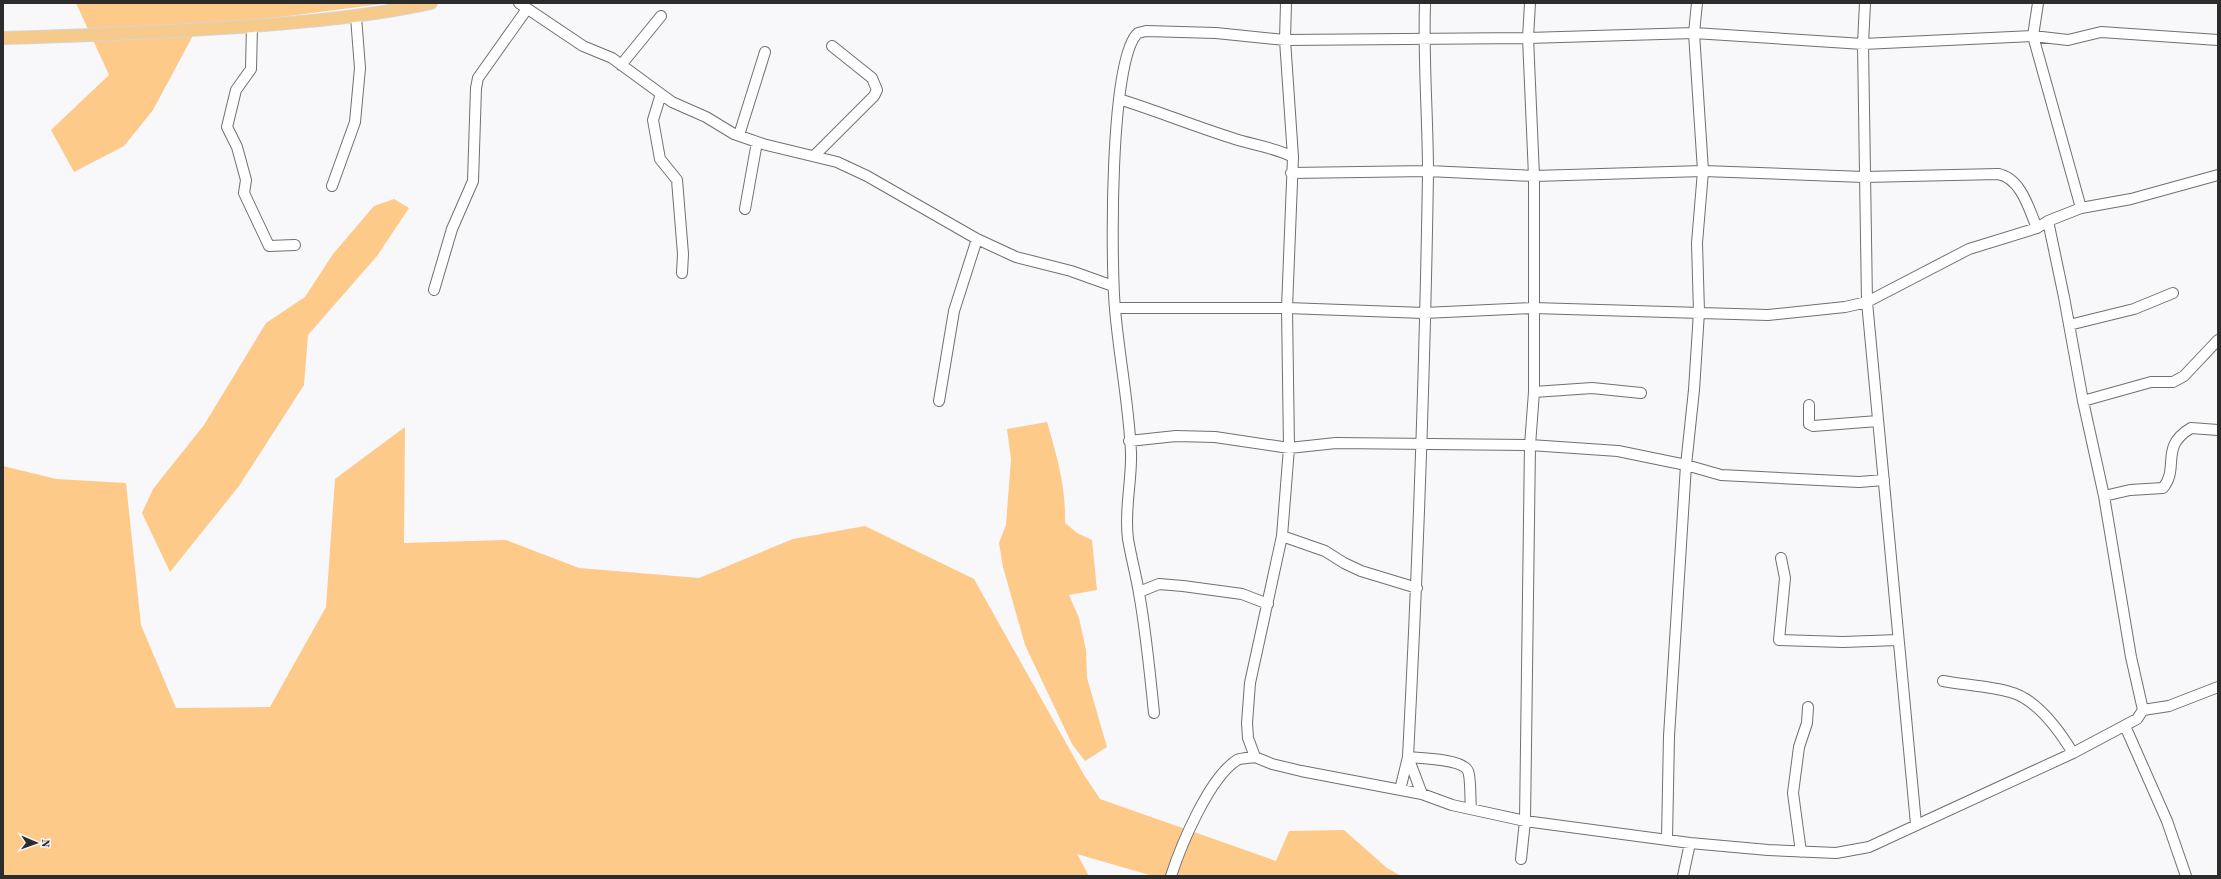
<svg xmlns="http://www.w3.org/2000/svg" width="2221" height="879" viewBox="0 0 2221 879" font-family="'Source Serif 4',serif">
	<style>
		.green { fill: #fdca8a }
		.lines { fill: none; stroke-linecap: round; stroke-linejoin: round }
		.minor-casing { stroke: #706f72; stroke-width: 12 }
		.major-casing { stroke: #d5d5d5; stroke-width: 14 }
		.minor { stroke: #fff; stroke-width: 10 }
		.major { stroke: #f5ca8b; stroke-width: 12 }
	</style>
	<rect width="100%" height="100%" fill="#f8f7fa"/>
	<path class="green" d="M 76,3 L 389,3 L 197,28 L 153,110 L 124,146 L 74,172 L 51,130 L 109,75 Z
		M 394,199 L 409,208 L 377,256 L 308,335 L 304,385 L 239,486 L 170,572 L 142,513 L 153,489 L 204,425 L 266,323 L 305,297 L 333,254 L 374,206 Z
		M 1047,422 C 1057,457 1066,486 1065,523 L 1077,533 L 1092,540 L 1097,590 L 1069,595 L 1079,618 L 1086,650 L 1087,678 L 1107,747 L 1085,761 L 1072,744 L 1025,645 L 1003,567 L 999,543 L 1006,525 L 1011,459 L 1007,429 Z
		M 405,427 L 404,543 L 506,540 L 579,568 L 699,578 L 793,539 L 865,526 L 974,579 L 1084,775 L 1100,799 L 1276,861 L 1289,831 L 1344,830 L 1387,868 L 1401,876 L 1153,876 L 1077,854 L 1089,876 L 3,876 L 3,466 L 56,479 L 126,483 L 141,625 L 176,708 L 270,707 L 326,607 L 335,479 Z"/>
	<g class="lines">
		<defs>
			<path id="minor" d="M 519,3 L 583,46 L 612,58 L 672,102 L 706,117 L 734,134 L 763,144 L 837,162 L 867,176 L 977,239 L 1016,257 L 1071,271 L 1113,286
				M 1286,3 L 1285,40 L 1293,157 L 1287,308 L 1289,448 L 1282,536 L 1250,683 L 1247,723 L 1248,738 L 1255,757 L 1272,764 L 1301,771 L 1422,794 L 1452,805 L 1525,821 L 1690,843 L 1768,850 L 1836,853 L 1869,847 L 2073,753 L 2137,719 L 2143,710 L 2169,706 L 2218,687
				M 1865,3 L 1863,44 L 1867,302 L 1916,824
				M 252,26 L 251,69 L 236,90 L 227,127 L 237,147 L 246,180 L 244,193 L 269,246 L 295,245
				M 621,65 L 661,16
				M 661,94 L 653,120 L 660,159 L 677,180 L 683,254 L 682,273
				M 1119,99 C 1157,111 1194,126 1232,138 C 1252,145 1274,147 1293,157
				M 739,135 L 765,52
				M 814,156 L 874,96 L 877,90 L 872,78 L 832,46
				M 1291,173 L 1428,171 L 1534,176 L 1703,171 L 1864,177 L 1998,174 C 2021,178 2029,209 2037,228
				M 332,186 L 355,122 L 360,68 L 356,17
				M 2081,208 L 2131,199 L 2218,175
				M 745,209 L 757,142
				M 2048,221 L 2064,297 L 2083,401 L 2104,496 L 2131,657 L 2143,710
				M 434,290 L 452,229 L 473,181 L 476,88 L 478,78 L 527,9
				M 1115,308 L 1287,308 L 1424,313 L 1533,308 L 1768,315 L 1845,307 L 1867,302 L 1969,249 L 2037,228 L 2048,221 L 2081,208 L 2033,36 L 2038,3
				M 2069,325 L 2134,309 L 2173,293
				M 1534,392 L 1592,388 L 1641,393
				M 939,401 L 954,311 L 977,239
				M 2083,401 L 2151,382 L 2173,382 L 2184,376 L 2218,340
				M 1809,405 L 1809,424 L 1813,426 L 1878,421
				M 1129,441 L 1176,436 L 1215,437 L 1289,448 L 1336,443 L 1530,445 L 1618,451 L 1686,465 L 1721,475 L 1859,482 L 1884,480
				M 2104,496 L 2130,490 L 2163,488 C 2180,467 2159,447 2191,428 L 2218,430
				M 1282,536 L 1325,551 L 1344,563 L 1361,571 L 1417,588
				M 1781,558 L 1785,578 L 1779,640 L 1843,642 L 1898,640
				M 1139,592 L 1159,584 L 1183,586 L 1242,594 L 1268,604
				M 1943,681 C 1964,685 1990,686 2010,692 C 2037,699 2059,730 2073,753
				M 1154,713 C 1150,673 1146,632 1139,593 C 1136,575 1131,557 1128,539 C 1124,509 1132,481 1131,453 C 1129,405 1119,356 1115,309 C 1111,266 1109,58 1138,33 L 1146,31 L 1216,33 L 1285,40 L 1528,38 L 1694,33 L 1863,44 L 2033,36 L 2068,40 L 2101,32 L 2218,40
				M 2125,726 L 2167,821 L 2186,876
				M 1400,790 L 1408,757 C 1420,758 1463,759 1468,771 C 1471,778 1470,800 1471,809
				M 1422,794 L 1408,757 C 1418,563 1425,368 1428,174 C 1428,117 1423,60 1425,3
				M 1667,839 L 1669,736 L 1686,465 L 1694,390 L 1699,312 L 1697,243 L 1703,171 L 1694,33 L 1697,3
				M 1801,852 L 1793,793 L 1799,747 L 1807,723 L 1808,707
				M 1521,859 L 1525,821 L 1530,445 L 1534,392 L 1534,176 L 1528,38 L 1530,3
				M 1171,876 C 1181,845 1209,778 1237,760 C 1242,758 1250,758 1255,757
				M 1683,876 L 1690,843"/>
			<path id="major" d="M 3,38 C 82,36 160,32 239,27 C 304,22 367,17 431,3"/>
		</defs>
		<use href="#minor" class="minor-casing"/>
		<use href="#major" class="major-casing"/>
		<use href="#minor" class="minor"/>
		<use href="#major" class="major"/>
	</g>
	<rect width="2221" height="879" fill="none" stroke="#2c2c2d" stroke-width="8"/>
	<g transform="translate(36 843) rotate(92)" stroke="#f8f7fa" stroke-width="3" paint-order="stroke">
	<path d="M0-3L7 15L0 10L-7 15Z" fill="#2c2c2d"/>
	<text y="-6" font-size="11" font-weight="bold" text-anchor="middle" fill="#2c2c2d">N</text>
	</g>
</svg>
